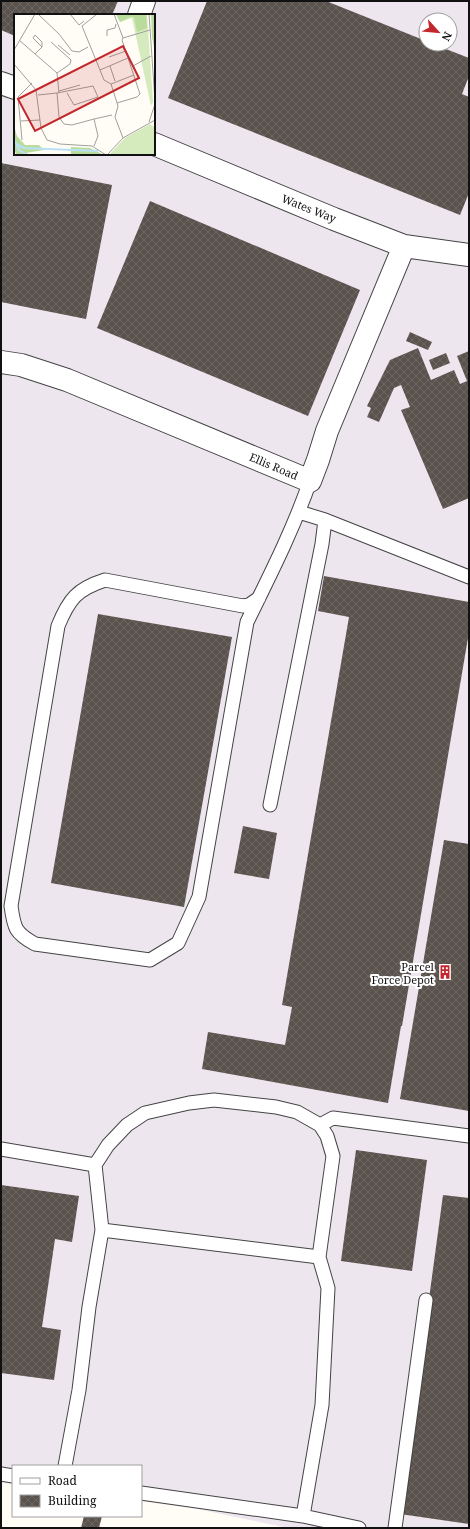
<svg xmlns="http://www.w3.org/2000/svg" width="470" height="1529" viewBox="0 0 470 1529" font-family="'Noto Serif',serif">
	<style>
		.industrial { fill: #eee6ef; fill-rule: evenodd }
		.building { fill: url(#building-cross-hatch) }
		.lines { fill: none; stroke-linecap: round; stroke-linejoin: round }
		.lane-casing { stroke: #444; stroke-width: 15 }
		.street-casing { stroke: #444; stroke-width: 24 }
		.lane { stroke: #fff; stroke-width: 13 }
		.street { stroke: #fff; stroke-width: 22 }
		.labels { text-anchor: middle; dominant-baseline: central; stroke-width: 4; stroke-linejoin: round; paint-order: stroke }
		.street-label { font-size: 11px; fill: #111; stroke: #fff }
		.poi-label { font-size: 11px; fill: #111; stroke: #fff; text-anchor: end }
		.inset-river { fill: none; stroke: #b9e0f7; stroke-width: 2 }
		.inset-road { fill: none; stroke: #a09f9a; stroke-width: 1 }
		.view { fill: #c4262e; fill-opacity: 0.15; stroke: #c4262e; stroke-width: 2 }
		.inset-edge { fill: none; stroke: #111; stroke-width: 2 }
	</style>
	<defs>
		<pattern id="building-cross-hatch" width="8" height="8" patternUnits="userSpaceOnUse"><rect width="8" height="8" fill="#5a524d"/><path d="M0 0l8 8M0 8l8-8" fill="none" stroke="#6d6662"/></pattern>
	</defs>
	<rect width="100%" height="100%" fill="#fffdf5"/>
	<path class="industrial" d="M 1,1 L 469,1 L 469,1528 L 288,1528 L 197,1509 L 141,1501 L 141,1466 L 13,1466 L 13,1484 L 1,1483 ZM 15,15 L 154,15 L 154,154 L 15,154 ZM 426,20 L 450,20 L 450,44 L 426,44 Z"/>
	<path class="building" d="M 1,1 L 118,1 L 112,15 L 15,15 L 15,36 L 1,30 Z
		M 207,1 L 326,1 L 426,41 L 426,44 L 433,44 L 469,58 L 469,76 L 462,94 L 469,97 L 469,193 L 460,215 L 168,98 Z
		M 1,163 L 112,185 L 86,319 L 1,302 Z
		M 150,201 L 360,290 L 308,416 L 97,328 Z
		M 410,332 L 432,342 L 428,350 L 406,341 Z
		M 418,348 L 431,380 L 454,370 L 460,384 L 467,381 L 457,356 L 469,351 L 469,498 L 443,509 L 401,410 L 410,407 L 401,385 L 394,388 L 379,422 L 367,417 L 371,408 L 367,406 L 390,360 Z
		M 446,353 L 450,363 L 433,370 L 429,360 Z
		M 324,576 L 469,602 L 469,632 L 402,1026 L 401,1026 L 388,1103 L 202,1069 L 208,1032 L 285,1045 L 292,1007 L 282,1005 L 349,617 L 318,611 Z
		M 98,614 L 232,637 L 184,907 L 51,883 Z
		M 243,826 L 277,833 L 269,879 L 234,873 Z
		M 444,840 L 469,844 L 469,1111 L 400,1099 Z
		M 356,1150 L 427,1160 L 412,1271 L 341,1261 Z
		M 1,1185 L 79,1196 L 72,1242 L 55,1239 L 42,1327 L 61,1330 L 54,1380 L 1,1373 Z
		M 443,1195 L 469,1198 L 469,1524 L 400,1514 Z
		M 84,1516 L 102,1516 L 99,1528 L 81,1528 Z"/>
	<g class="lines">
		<defs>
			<path id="lane" d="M 299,512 L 325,520 L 469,577
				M 259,598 L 249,605 L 243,606 L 105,580 C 77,589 69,599 58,626 L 11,906 C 14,928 15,933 35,944 L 150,960 L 178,943 L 199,897 L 247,622 C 270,575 293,530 310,481
				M 270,805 L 322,544 L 325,520
				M 320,1125 L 333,1118 L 469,1136
				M 1,1149 L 95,1165 L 102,1230 L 89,1307 L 79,1390 L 65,1466
				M 95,1165 L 108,1145 L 127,1125 L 145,1113 L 189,1103 L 214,1100 L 276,1107 L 297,1112 L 320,1125 L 327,1136 L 333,1156 L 319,1257 L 328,1288 L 322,1405 L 303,1516
				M 102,1230 L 319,1257
				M 1,1474 L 13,1476
				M 141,1493 L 303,1516 L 359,1528
				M 395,1528 L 426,1300"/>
			<path id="street" d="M 139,15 L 144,1
				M 1,83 L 15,88
				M 154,144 L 334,219 L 404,246 L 469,255
				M 1,362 L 21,365 L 67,380 L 310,481 L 318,460 L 327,431 L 404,246"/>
		</defs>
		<use href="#lane" class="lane-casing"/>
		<use href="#street" class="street-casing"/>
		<use href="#lane" class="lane"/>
		<use href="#street" class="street"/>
	</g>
	<defs>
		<symbol id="building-bare" viewBox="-9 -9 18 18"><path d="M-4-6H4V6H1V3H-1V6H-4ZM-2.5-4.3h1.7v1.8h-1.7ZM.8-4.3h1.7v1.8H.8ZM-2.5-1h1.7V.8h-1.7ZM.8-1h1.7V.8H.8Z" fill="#c4262e" stroke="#fff" stroke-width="2.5" paint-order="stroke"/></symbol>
	</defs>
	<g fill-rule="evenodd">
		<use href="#building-bare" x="435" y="962" width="20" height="20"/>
	</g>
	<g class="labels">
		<g class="street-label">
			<text transform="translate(309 208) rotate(22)">Wates Way</text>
			<text transform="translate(274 466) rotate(23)">Ellis Road</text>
		</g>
		<g class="poi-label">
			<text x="434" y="966">Parcel<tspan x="434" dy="13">Force Depot</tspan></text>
		</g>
	</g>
	<g transform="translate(14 14)">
		<rect width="141" height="141" fill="#fffdf5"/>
		<path d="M 102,0 L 133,0 L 139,88 L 137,92 L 118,4 L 106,8 ZM 136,110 L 141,114 L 141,141 L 95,141 L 111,124 Z" fill="#d5ebbd"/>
		<path d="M 102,0 L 132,0 L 133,14 L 123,18 L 120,3 L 116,3 L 106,8 ZM 137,0 L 141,0 L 141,39 L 138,23 ZM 0,112 L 3,122 L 11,131 L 25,131 L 30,136 L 12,139 L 16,141 L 3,141 L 0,136 ZM 57,133 L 76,134 L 88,140 L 57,141 Z" fill="#b9dc9c"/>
		<path class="inset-river" d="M 0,125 L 5,136 L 13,141M 2,130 L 10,134 L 84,137"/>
		<path class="inset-road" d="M 24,0 L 45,20 L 58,37 L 65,38 L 74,33M 56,0 L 65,11 L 70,7M 83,0 L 68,12 L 86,56M 100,0 L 109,24 L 136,16M 135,0 L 141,87M 93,22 L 93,16 L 101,14 L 102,10M 5,26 L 43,59M 37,28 L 57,46 L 56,50 L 43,59 L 45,79M 44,31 L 56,41M 0,36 L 21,0M 21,40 L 28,33 L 28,28 L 21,21 L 19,24 L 28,33M 95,43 L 112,37M 0,50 L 22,76 L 27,114 L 33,126 L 46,130 L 78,132 L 92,141M 96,52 L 101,67M 119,52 L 137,42M 97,70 L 90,66 L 86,56 L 114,44M 45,77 L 66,71M 43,79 L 79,72 L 84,83 L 60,91 L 53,79M 24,81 L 43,79 L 45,103 L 50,110 L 58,111 L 80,105 L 84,122 L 80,132M 103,89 L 123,83 L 126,80 L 108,26 L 109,24M 80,105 L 98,101M 7,107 L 26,106M 135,108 L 141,90M 109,124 L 101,103 L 104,92 L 97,70 L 120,61M 8,126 L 4,83 L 18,69M 93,141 L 109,124 L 141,106"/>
		<path class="view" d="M 109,32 L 125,64 L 21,117 L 4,85 Z"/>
		<rect width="141" height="141" class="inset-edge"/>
	</g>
	<rect width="470" height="1529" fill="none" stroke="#111111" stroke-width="4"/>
	<rect x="12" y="1465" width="130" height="52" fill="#ffffff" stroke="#a0a0a0"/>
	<rect x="20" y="1478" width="20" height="6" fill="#ffffff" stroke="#a0a0a0"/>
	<text x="48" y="1485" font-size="12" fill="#111111">Road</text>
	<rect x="20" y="1495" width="20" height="12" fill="url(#building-cross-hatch)" stroke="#a0a0a0"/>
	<text x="48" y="1505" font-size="12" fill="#111111">Building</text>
	<g transform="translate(438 32) rotate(117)"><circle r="19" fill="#ffffff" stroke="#a0a0a0"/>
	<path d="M0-3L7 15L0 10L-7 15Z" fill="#c4262e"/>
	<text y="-6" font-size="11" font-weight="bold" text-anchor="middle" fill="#111111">N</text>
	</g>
</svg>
